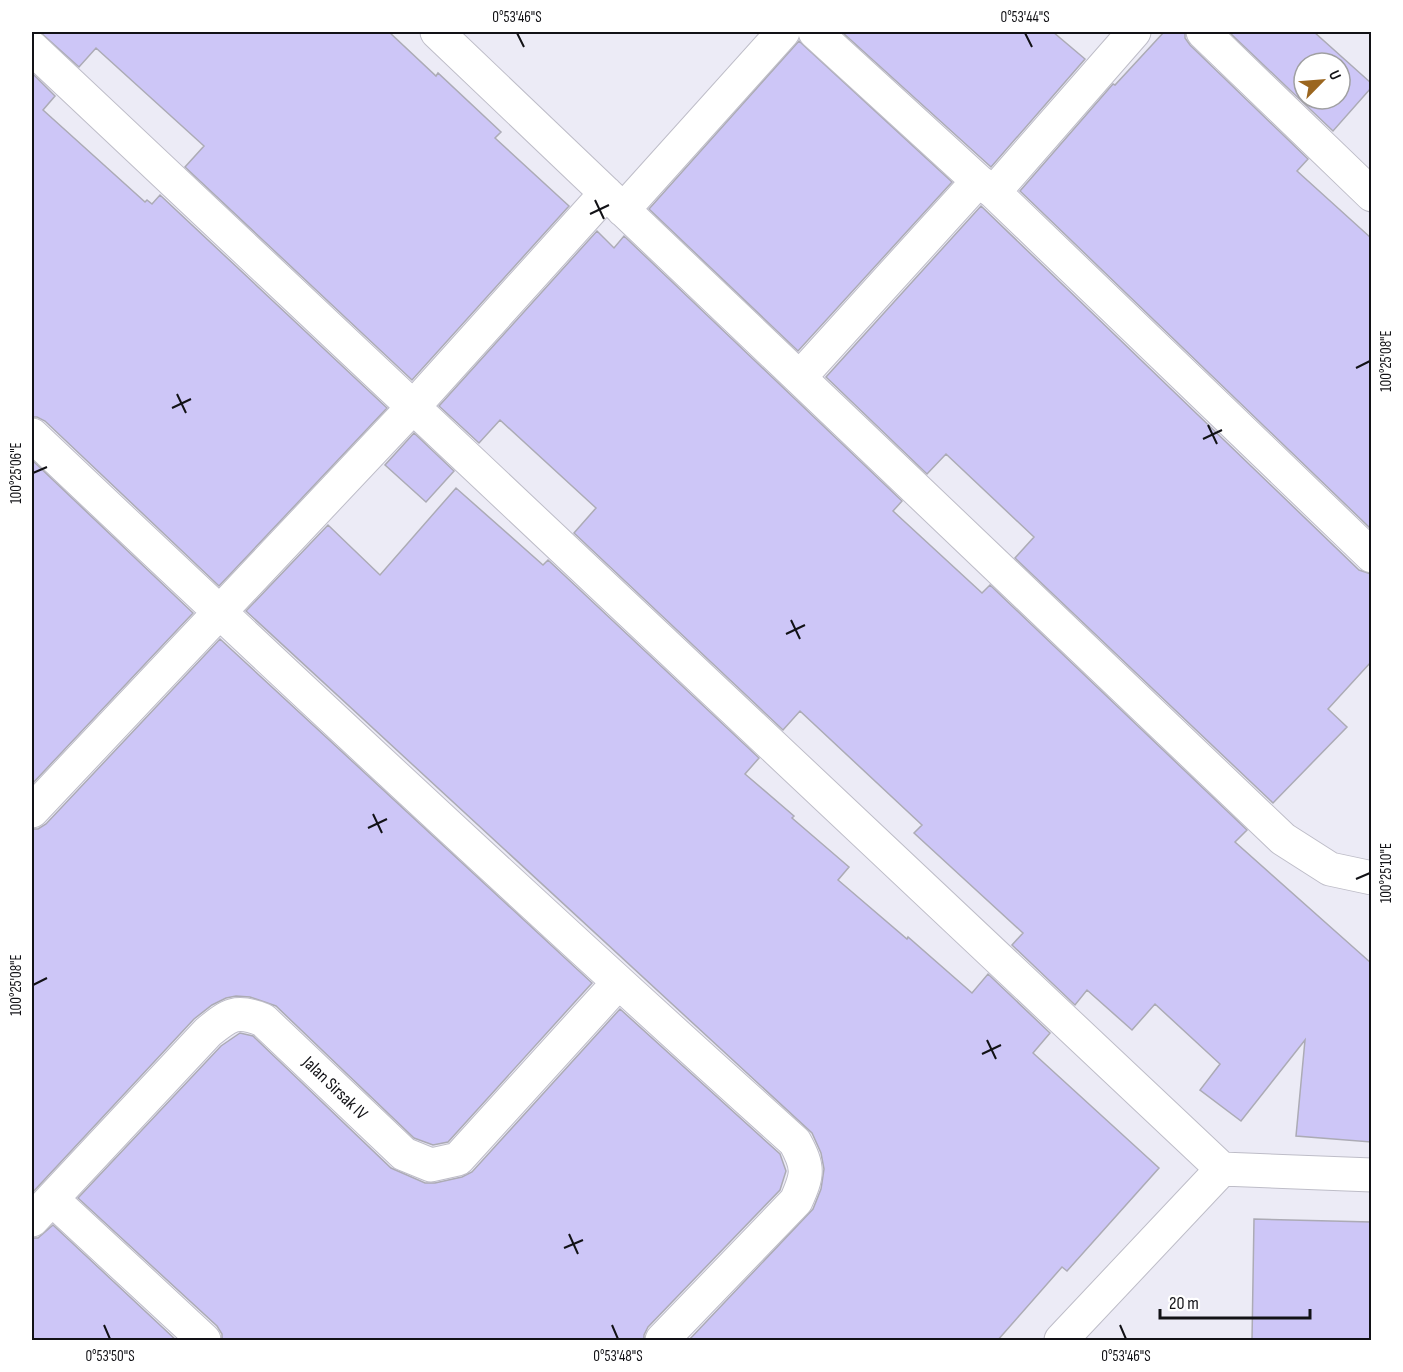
<svg xmlns="http://www.w3.org/2000/svg" width="1403" height="1372" viewBox="0 0 1403 1372" font-family="'Sofia Sans Condensed',sans-serif">
	<style>
		.building { fill: #cdc6f7; stroke: #acabb5; stroke-width: 1.5; fill-rule: evenodd }
		.lines { fill: none; stroke-linecap: round; stroke-linejoin: round }
		.minor-casing { stroke: #bebdc8; stroke-width: 35 }
		.minor { stroke: #fff; stroke-width: 33 }
		.ticks { fill: none; stroke: #121216; stroke-width: 2 }
		.labels { text-anchor: middle; dominant-baseline: central; stroke-width: 4.5; stroke-linejoin: round; paint-order: stroke }
		.street-label { font-size: 18px; fill: #121216; stroke: #fff }
		.neatline { fill: none; stroke: #121216; stroke-width: 2 }
		.ticks-label { font-size: 15px; text-anchor: middle; fill: #121216 }
	</style>
	<rect width="100%" height="100%" fill="#ecebf6"/>
	<path class="building" d="M 40,32 L 389,32 L 436,76 L 438,73 L 501,132 L 495,138 L 569,206 L 412,380 L 185,167 L 204,146 L 96,48 L 79,67 Z
		M 842,32 L 1053,32 L 1085,59 L 991,167 Z
		M 1164,32 L 1185,32 L 1185,38 L 1190,45 L 1308,159 L 1297,171 L 1371,238 L 1371,529 L 1020,191 L 1113,84 L 1115,85 Z
		M 1229,32 L 1314,32 L 1371,83 L 1371,88 L 1333,131 ZM 1304,63 L 1340,63 L 1340,99 L 1304,99 Z
		M 799,41 L 952,182 L 798,351 L 649,209 Z
		M 32,73 L 55,96 L 43,110 L 145,202 L 147,200 L 152,204 L 160,195 L 387,408 L 219,586 L 45,421 L 37,417 L 32,417 Z
		M 981,206 L 1359,570 L 1371,574 L 1371,662 L 1328,709 L 1347,727 L 1273,803 L 1015,558 L 1034,537 L 946,454 L 927,474 L 826,377 Z
		M 597,231 L 614,248 L 624,236 L 902,501 L 893,511 L 982,593 L 990,585 L 1247,830 L 1235,842 L 1371,963 L 1371,1142 L 1296,1136 L 1305,1040 L 1241,1121 L 1200,1090 L 1220,1064 L 1155,1004 L 1132,1030 L 1087,990 L 1075,1005 L 1012,945 L 1023,933 L 914,833 L 922,825 L 800,711 L 783,730 L 574,533 L 596,508 L 500,420 L 479,443 L 439,406 Z
		M 414,433 L 454,471 L 426,502 L 385,465 Z
		M 32,460 L 193,613 L 32,784 Z
		M 456,488 L 543,565 L 548,560 L 759,758 L 745,774 L 794,816 L 792,818 L 849,867 L 838,880 L 907,939 L 908,937 L 972,993 L 988,974 L 1050,1033 L 1033,1053 L 1159,1168 L 1067,1271 L 1062,1267 L 997,1341 L 688,1341 L 813,1209 L 821,1189 L 824,1169 L 821,1153 L 812,1133 L 246,611 L 328,525 L 380,575 Z
		M 220,639 L 592,983 L 448,1142 L 433,1145 L 414,1138 L 276,1006 L 250,997 L 236,996 L 226,998 L 212,1005 L 194,1019 L 32,1193 L 32,829 L 38,829 L 46,824 Z
		M 620,1009 L 780,1154 L 786,1171 L 780,1190 L 648,1327 L 644,1335 L 644,1341 L 222,1341 L 222,1334 L 217,1326 L 78,1198 L 221,1046 L 240,1033 L 253,1036 L 391,1168 L 425,1183 L 435,1183 L 462,1177 L 472,1172 Z
		M 1254,1219 L 1371,1222 L 1371,1341 L 1252,1341 Z
		M 53,1225 L 177,1341 L 32,1341 L 32,1238 L 38,1238 Z"/>
	<g class="lines">
		<defs>
			<path id="minor" d="M 437,32 L 1283,839 L 1330,869 L 1372,878
				M 815,32 L 978,181 L 994,192 L 1372,556
				M 1203,32 L 1372,195
				M 32,48 L 1222,1169 L 1372,1175
				M 994,192 L 1134,32
				M 623,210 L 783,32
				M 800,377 L 978,181
				M 32,435 C 283,673 537,910 795,1142 C 809,1168 808,1174 796,1201 L 662,1340
				M 32,811 L 414,406 L 606,193
				M 52,1199 L 204,1340
				M 32,1220 L 208,1032 C 229,1015 236,1009 263,1020 L 404,1154 L 431,1165 L 458,1159 L 618,983
				M 1061,1340 L 1222,1169"/>
		</defs>
		<use href="#minor" class="minor-casing"/>
		<use href="#minor" class="minor"/>
	</g>
	<path class="ticks" d="M 517,33 L 524,47M 1025,33 L 1032,47M 595,200 L 604,219M 590,214 L 609,205M 1356,368 L 1370,361M 177,394 L 186,413M 172,408 L 191,399M 1208,425 L 1217,444M 1203,439 L 1222,430M 33,473 L 47,467M 791,620 L 800,639M 786,634 L 805,625M 373,814 L 382,833M 368,828 L 387,819M 1356,879 L 1370,873M 33,985 L 47,978M 987,1040 L 996,1059M 982,1054 L 1001,1045M 569,1234 L 578,1254M 564,1248 L 583,1240M 104,1325 L 110,1339M 612,1325 L 618,1339M 1120,1325 L 1126,1339"/>
	<g class="labels">
		<g class="street-label">
			<text transform="translate(335 1088) rotate(44)">Jalan Sirsak IV</text>
		</g>
	</g>
	<rect width="1403" height="1372" fill="none" stroke="#ffffff" stroke-width="66"/>
	<g transform="translate(1322 81) rotate(65)"><circle r="28" fill="#ffffff" stroke="#a0a0a2" stroke-width="1.5"/>
	<path d="M0-4.5L10 22L0 15L-10 22Z" fill="#9b661f"/>
	<text y="-9" font-size="16" font-weight="bold" text-anchor="middle" fill="#121216">U</text>
	</g>
	<path d="M1160 1309v9h150v-9" fill="none" stroke="#121216" stroke-width="3"/>
	<text x="1169" y="1309" font-size="18" fill="#121216" stroke="#ffffff" stroke-width="4.5" paint-order="stroke">20 m</text>
	<rect x="33" y="33" width="1337" height="1306" class="neatline"/>
	<g class="ticks-label">
		<text x="517" y="22">0°53'46"S</text>
		<text x="1025" y="22">0°53'44"S</text>
		<text transform="translate(1386 361) rotate(-90)" y="5">100°25'08"E</text>
		<text transform="translate(16 473) rotate(-90)" y="5">100°25'06"E</text>
		<text transform="translate(1386 873) rotate(-90)" y="5">100°25'10"E</text>
		<text transform="translate(16 985) rotate(-90)" y="5">100°25'08"E</text>
		<text x="110" y="1361">0°53'50"S</text>
		<text x="618" y="1361">0°53'48"S</text>
		<text x="1126" y="1361">0°53'46"S</text>
	</g>
</svg>
